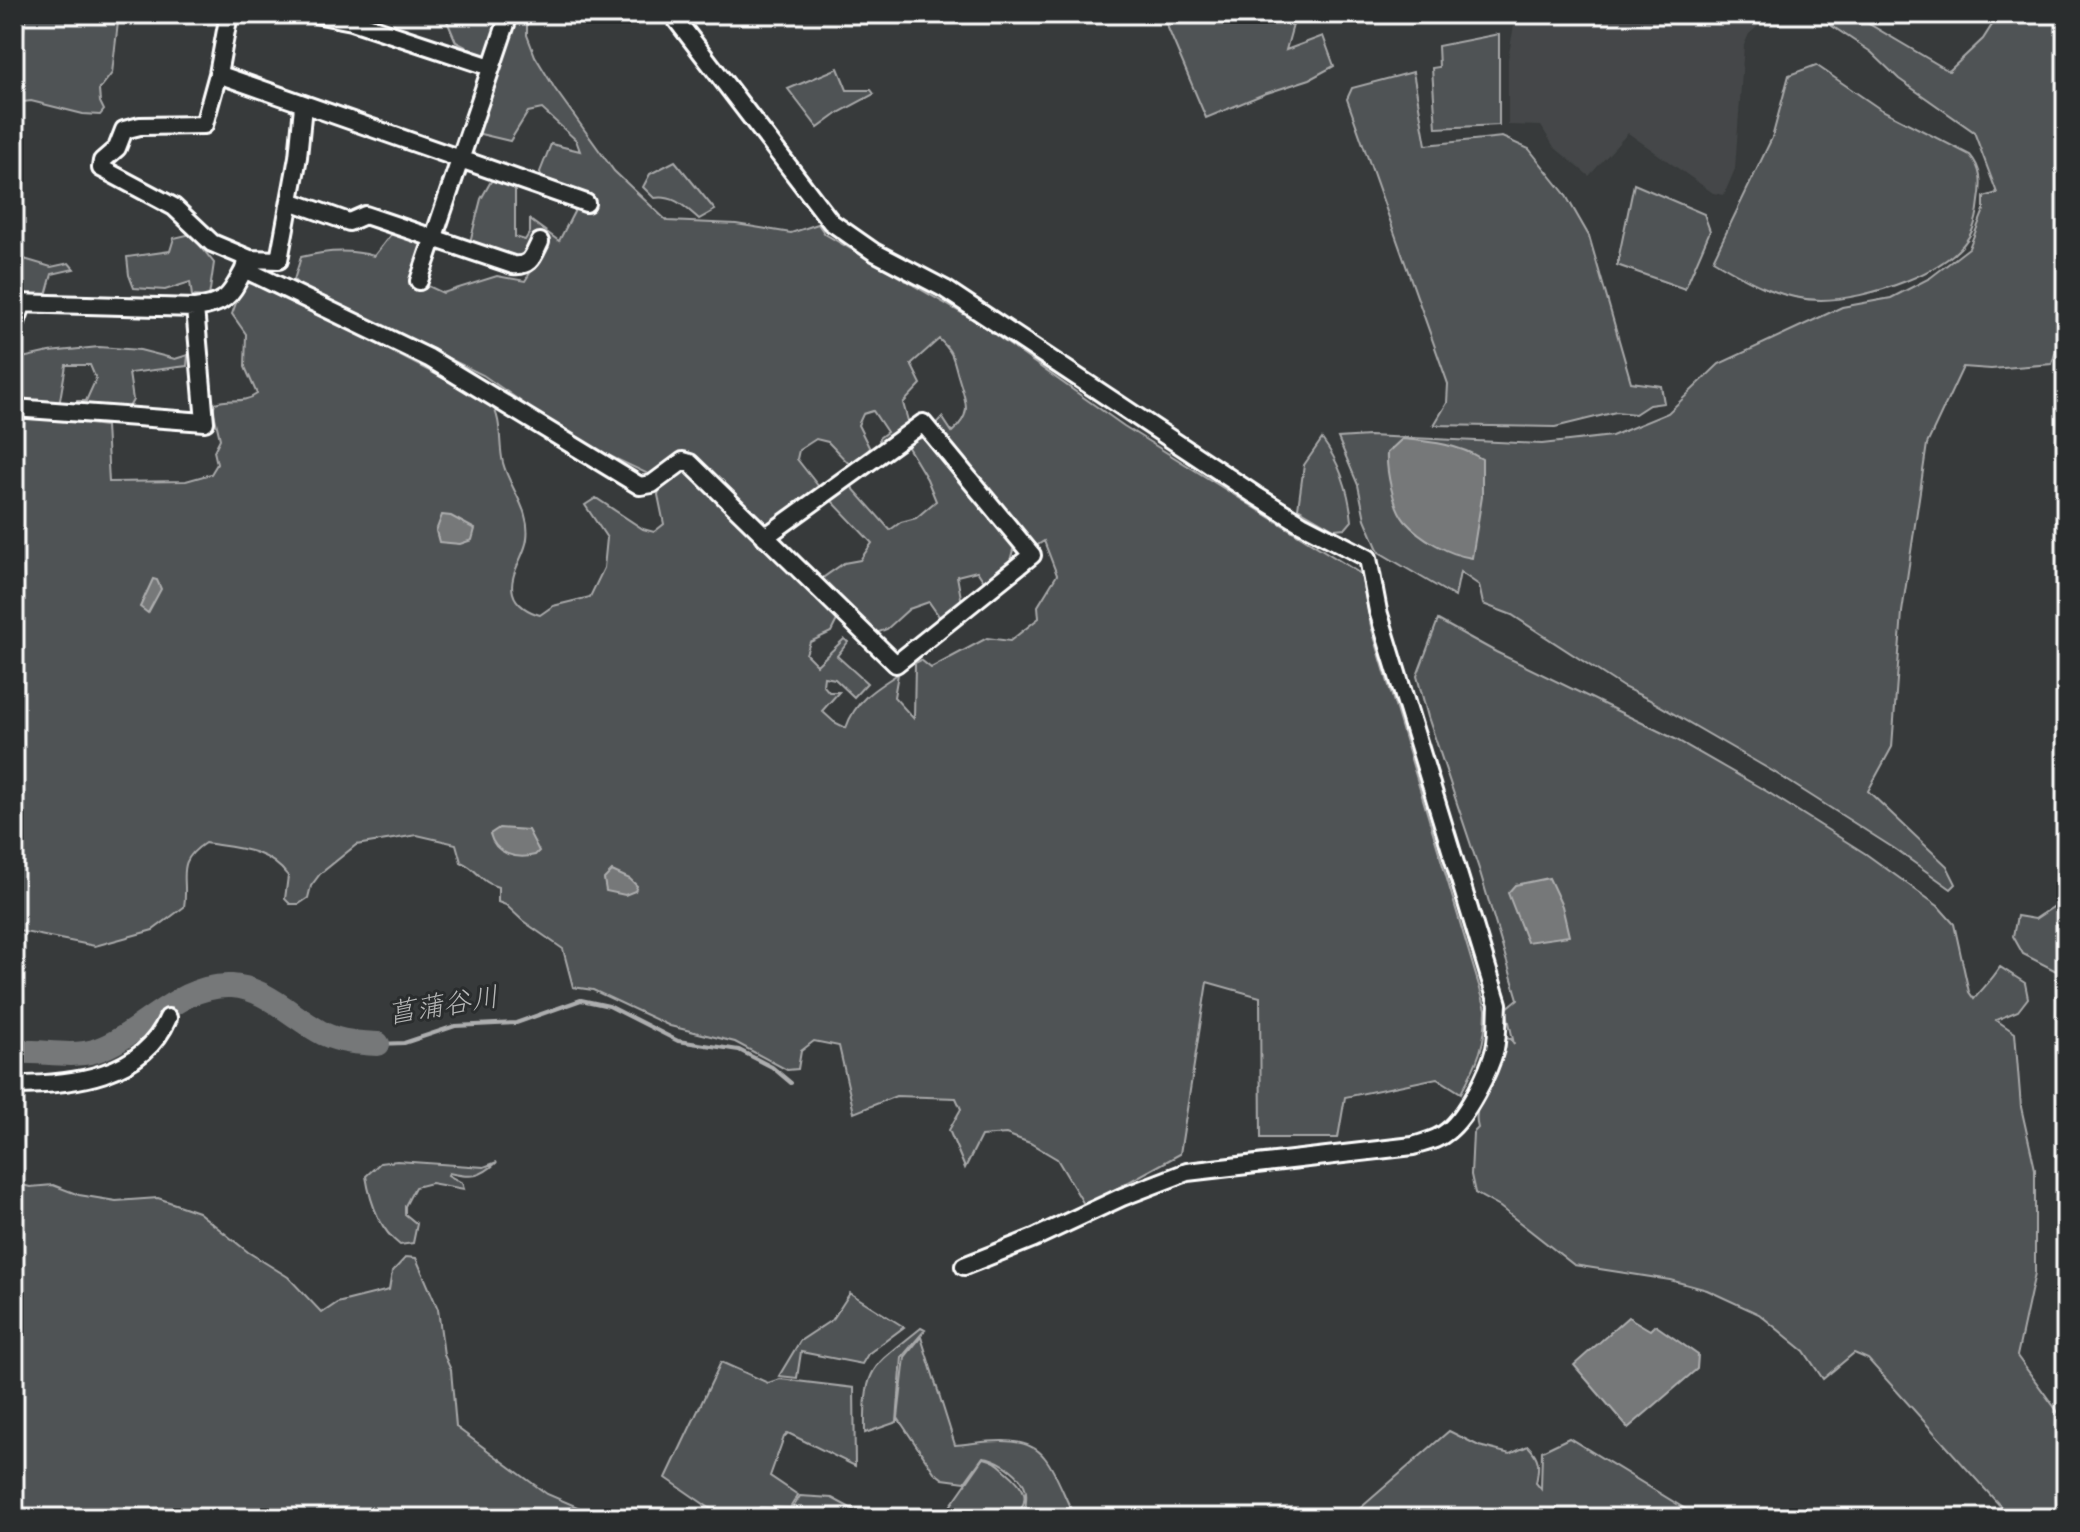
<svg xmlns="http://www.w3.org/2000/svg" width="2080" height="1532" viewBox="0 0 2080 1532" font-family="'Patrick Hand','Klee One',sans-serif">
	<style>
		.built { fill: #444748 }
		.green { fill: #505354; stroke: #a8a9aa; stroke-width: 2; fill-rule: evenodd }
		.water { fill: #767879; stroke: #adaeaf; stroke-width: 2 }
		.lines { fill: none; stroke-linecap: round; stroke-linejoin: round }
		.stream { stroke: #adaeaf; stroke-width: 4 }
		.river { stroke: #767879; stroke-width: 24 }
		.street-casing { stroke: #fff; stroke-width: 22 }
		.street { stroke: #2a2d2e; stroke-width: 16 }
		.labels { text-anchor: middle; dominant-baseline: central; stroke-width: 6; stroke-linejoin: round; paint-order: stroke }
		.water-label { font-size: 28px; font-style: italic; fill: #b4b5b5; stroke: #2a2d2e }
	</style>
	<rect width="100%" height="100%" fill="#373a3b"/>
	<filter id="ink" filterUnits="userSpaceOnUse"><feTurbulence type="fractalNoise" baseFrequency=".0125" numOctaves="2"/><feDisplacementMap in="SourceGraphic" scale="16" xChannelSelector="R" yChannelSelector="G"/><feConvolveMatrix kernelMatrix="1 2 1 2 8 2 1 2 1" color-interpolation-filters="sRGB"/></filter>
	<g filter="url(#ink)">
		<path class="built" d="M 1516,14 L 1751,14 L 1754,23 L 1758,26 L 1749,34 L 1744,45 L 1735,169 L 1724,195 L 1713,193 L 1628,133 L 1589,176 L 1554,147 L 1541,126 L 1508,125 L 1508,59 Z"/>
		<path class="green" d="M 27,14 L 65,16 L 119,14 L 112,73 L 99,90 L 100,102 L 104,110 L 100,115 L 83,114 L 31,101 L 23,102 L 17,98 L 17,64 Z
			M 444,14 L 527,14 L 527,35 L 535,56 L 555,89 L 614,171 L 667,221 L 736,224 L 791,233 L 818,224 L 825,234 L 977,322 L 1124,426 L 1361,574 L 1371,626 L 1486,1009 C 1486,1044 1478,1062 1461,1093 L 1437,1078 L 1345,1097 L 1338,1138 L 1261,1138 L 1260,997 L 1207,982 L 1180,1154 L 1085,1206 L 1057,1159 L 1030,1143 L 1006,1134 L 981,1136 L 965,1168 L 949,1130 L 961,1109 L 956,1098 L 896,1096 L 854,1113 L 839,1046 L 814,1041 L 801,1051 L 798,1069 L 787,1070 L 735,1042 L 670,1026 L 593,990 L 573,987 L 563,949 L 523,921 L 506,905 L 498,902 L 498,887 C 480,882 479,870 461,862 L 456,844 L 417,835 L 356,845 L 320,874 L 311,886 L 308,898 L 299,904 L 290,904 L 285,899 L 288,876 C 267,848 237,848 205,843 C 174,863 189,877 184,907 L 153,930 L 95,946 L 14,930 L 14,415 L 106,426 L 109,482 L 186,481 L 211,474 L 217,464 L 214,451 L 220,439 L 213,409 L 215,403 C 230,397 242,405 257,394 L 245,367 L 246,334 L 232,314 L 240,292 L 248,283 L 264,285 L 491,403 C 503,421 498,443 503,463 C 510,489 531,510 527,539 C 525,556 508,575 513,593 C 516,605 529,612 540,615 L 553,606 L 590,597 L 604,568 L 607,538 L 585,505 L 596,498 L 643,529 L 654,532 L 664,524 L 658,495 L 661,480 L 576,440 L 483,375 L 299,285 L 294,280 L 301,257 C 324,251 351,249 374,256 L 395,229 L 426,241 L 411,278 L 443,293 L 497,276 L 525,281 L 539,259 L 522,262 L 469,246 L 481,199 L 494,176 L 515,184 L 515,237 L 525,240 L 530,232 L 530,220 L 559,241 L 577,206 L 544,185 L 540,172 L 551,144 L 580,151 L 576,140 L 542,109 L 528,112 L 510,141 L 476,133 L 489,59 L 456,42 ZM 939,339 C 955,354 953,360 959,379 C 966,403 973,413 952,432 L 942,417 L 924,437 L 906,444 L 927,479 L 936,501 L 916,518 L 901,522 L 890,530 L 851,486 L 831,500 L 872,543 L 860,560 L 844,563 L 817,582 L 871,635 L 887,629 L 909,609 L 929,602 L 941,619 L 962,603 L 957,576 L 977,571 L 987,586 L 1008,568 L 1013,550 L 1033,548 L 1044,541 L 1057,575 L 1038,606 L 1039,618 L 1010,641 L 987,638 L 931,668 L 921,660 L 915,663 L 914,719 L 894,697 L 898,674 C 874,689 855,701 846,728 L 834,722 L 822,711 L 839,692 L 829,692 L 823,685 L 824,677 L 835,679 L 854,697 L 867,683 L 837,656 L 848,642 L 844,639 L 817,665 L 806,654 L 810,642 L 831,632 L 837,620 L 756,538 L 839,474 L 819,487 L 797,459 L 799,450 L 816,439 L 828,442 L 852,467 L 872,453 L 858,425 L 863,414 L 873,411 L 887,432 L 879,438 L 880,449 L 910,428 L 903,403 L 921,384 L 911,364 Z
			M 1162,14 L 1296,14 L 1286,50 L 1323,36 L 1334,66 L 1310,79 L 1264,94 L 1206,118 Z
			M 1814,14 L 1852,14 L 1949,71 L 1983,39 L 1999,14 L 2066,14 L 2066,316 L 2052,364 L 1991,369 L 1963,367 L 1927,444 L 1902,612 L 1892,747 L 1868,791 L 1947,866 L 1956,884 L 1951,889 L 1895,849 L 1774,772 L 1648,699 L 1623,687 L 1512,615 L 1483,604 L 1479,585 L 1460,572 L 1455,597 L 1379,552 L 1365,519 L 1358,485 L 1338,438 L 1369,436 L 1542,444 L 1612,436 L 1668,413 L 1719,364 L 1842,307 L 1891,298 L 1930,278 L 1969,248 L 1984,210 L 1984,197 L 1997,193 L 1974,132 L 1899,79 L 1871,52 Z
			M 1499,34 L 1499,125 L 1436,128 L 1432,68 L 1439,67 L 1438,46 Z
			M 1816,65 L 1880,109 L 1970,155 C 1982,169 1982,184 1979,201 C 1978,211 1976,222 1972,231 C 1953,273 1864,300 1821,300 C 1781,300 1746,280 1713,260 L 1772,138 L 1789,75 Z
			M 838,68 L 847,90 L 871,90 L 874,94 L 840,112 L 818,128 L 788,89 Z
			M 1413,72 L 1426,145 L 1502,137 L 1529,149 L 1565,194 L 1589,236 L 1631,382 L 1661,386 L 1664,403 L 1649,405 L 1635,414 L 1616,412 L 1555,427 L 1434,425 L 1447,403 L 1448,384 L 1347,99 L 1352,88 Z
			M 675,161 L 715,210 L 699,219 C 684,206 674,195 654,198 L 643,187 L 650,174 Z
			M 1634,184 L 1704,214 L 1710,231 L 1685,289 L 1617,265 Z
			M 191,234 L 214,263 L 209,297 L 192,296 L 190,282 L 165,290 L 134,288 L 129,275 L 127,257 L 170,251 L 174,238 Z
			M 14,256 L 51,267 L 69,263 L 74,269 L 52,274 L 45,299 L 16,291 Z
			M 99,347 L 140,350 L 175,359 L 188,355 L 187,366 L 129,373 L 133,400 L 126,413 L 74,409 L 77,401 L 86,401 L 96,379 L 90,365 L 66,365 L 59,406 L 14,401 L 14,354 L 18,359 L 49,352 Z
			M 1322,439 C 1340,463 1349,491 1352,521 L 1346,528 L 1334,529 L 1298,508 L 1304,465 Z
			M 1438,620 L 1496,652 L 1675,739 L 1766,791 L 1866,854 L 1938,906 L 1954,924 L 1969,992 L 1974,999 C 1983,988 1992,980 2000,967 L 2025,983 L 2028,998 L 2018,1011 L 1996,1020 L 2015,1033 L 2021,1107 L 2035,1169 L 2035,1273 L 2017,1356 L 2066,1423 L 2066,1518 L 2011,1518 L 1868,1359 L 1854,1353 L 1823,1379 L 1804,1351 L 1759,1314 L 1707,1290 L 1670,1280 L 1574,1265 L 1500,1207 L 1475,1193 L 1471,1175 L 1473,1133 L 1478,1128 C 1471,1102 1491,1087 1500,1064 C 1503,1056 1503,1047 1505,1038 L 1511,1039 L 1514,1044 L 1506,1009 L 1518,999 L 1480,872 L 1428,717 L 1417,676 Z
			M 2066,895 L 2066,976 L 2023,954 L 2013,936 L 2017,916 L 2035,919 L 2062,901 Z
			M 397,1161 L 484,1167 L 497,1162 C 480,1178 471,1178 449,1173 L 448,1175 L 462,1183 L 464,1189 L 431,1183 L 415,1187 L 405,1206 L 405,1214 L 417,1224 L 413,1243 L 400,1245 C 379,1229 370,1201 366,1176 L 380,1163 Z
			M 14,1183 L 30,1187 L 53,1185 L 79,1195 L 116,1201 L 158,1198 L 198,1212 L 248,1252 L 288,1277 L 322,1313 L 337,1303 L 389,1290 L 392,1272 L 406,1257 L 416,1258 L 438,1309 L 444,1355 L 451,1370 L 456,1427 L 547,1494 L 603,1518 L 14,1518 Z
			M 850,1293 L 904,1327 L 868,1354 L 862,1364 L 801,1352 L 797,1378 L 779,1376 L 800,1341 L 833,1319 Z
			M 921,1328 L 925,1330 L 902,1357 L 897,1422 L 865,1433 C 864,1365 872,1368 921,1328 Z
			M 921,1337 L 955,1445 C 982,1443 1026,1432 1045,1458 C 1056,1472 1063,1493 1071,1509 L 1070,1518 L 1032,1518 L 1025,1510 C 1026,1502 1028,1491 1023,1483 C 1016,1471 996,1458 983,1457 L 965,1482 L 943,1479 L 934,1472 L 898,1418 L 905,1357 Z
			M 721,1362 L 768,1383 L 780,1379 L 854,1388 L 855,1466 L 788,1433 L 784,1437 L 770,1476 L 798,1495 L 790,1508 L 760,1507 L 751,1518 L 724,1518 L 666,1478 Z
			M 1449,1431 L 1479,1446 L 1510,1454 L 1528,1446 C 1541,1459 1539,1467 1536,1483 L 1541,1489 L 1542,1451 L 1569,1438 L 1700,1518 L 1363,1518 L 1357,1511 Z
			M 984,1458 C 994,1460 998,1464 1006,1471 C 1024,1486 1033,1498 1014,1518 L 942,1518 Z
			M 800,1496 L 832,1498 L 869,1518 L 760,1518 L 766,1510 L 791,1511 Z"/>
		<path class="water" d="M 1402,439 C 1432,442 1457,444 1482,459 L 1482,497 L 1472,558 C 1449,555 1420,538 1405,521 C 1393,507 1386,470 1387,453 Z
			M 442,515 L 451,516 L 475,529 L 472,540 L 460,544 L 439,542 L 436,531 Z
			M 153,579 L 157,580 L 161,589 L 148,613 L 140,607 Z
			M 499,828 L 528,830 L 539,851 L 535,855 C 516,860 495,854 490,834 Z
			M 612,871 L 630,879 L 637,886 L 635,891 L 625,895 L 606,891 L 604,879 Z
			M 1549,878 L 1562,906 L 1569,936 L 1527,942 L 1508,893 L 1515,885 Z
			M 1628,1317 L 1650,1330 L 1655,1325 L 1698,1355 L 1697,1369 L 1628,1428 L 1574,1365 Z"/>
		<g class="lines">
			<path class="stream" d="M 378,1044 L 404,1043 L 455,1026 L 516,1023 L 581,1000 L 609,1006 L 678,1041 L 739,1050 L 772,1067 L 791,1083"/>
			<path class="river" d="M 14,1052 C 40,1050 69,1058 94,1051 C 142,1036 177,983 232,986 C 267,988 294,1019 324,1034 C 341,1042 359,1043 378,1044"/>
			<defs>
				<path id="street" d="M 315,14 L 352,21 L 491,67
					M 672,14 L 831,222 L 874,252 L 945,289 L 1255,495 L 1302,524 L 1368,558 L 1378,611 L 1498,1004 C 1497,1018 1498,1035 1495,1049 C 1489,1072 1467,1116 1448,1131 C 1438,1140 1425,1142 1413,1146 L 1187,1172 L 1122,1197 L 1034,1238 L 964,1266
					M 218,74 L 229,14
					M 303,106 L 298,157 L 279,260 L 250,259 L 212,243 L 174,207 L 101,168 L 102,161 L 117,148 L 124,130 L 140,126 L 204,125 L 218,74 L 586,203
					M 290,201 L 349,222 L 365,215 L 371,217 L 513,265 C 531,267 533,256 540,242
					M 244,269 L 429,358 L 640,486 L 652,484 L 683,461 L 690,463 L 896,664 L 1032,555 L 923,423 L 765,537
					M 419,281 L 506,24
					M 14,303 L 195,308 C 233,303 231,291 249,261
					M 14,328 L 22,305
					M 14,408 L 205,422 L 195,308
					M 14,1085 C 72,1085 143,1077 168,1018"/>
			</defs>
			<use href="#street" class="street-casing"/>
			<use href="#street" class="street"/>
		</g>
	</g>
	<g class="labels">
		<g class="water-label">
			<text transform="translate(443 1004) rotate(-9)">菖蒲谷川</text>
		</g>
	</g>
	<rect width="2080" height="1532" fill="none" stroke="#2a2d2e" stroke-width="48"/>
	<rect x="24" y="24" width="2032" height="1484" fill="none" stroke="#fff" stroke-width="3" filter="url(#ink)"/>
</svg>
